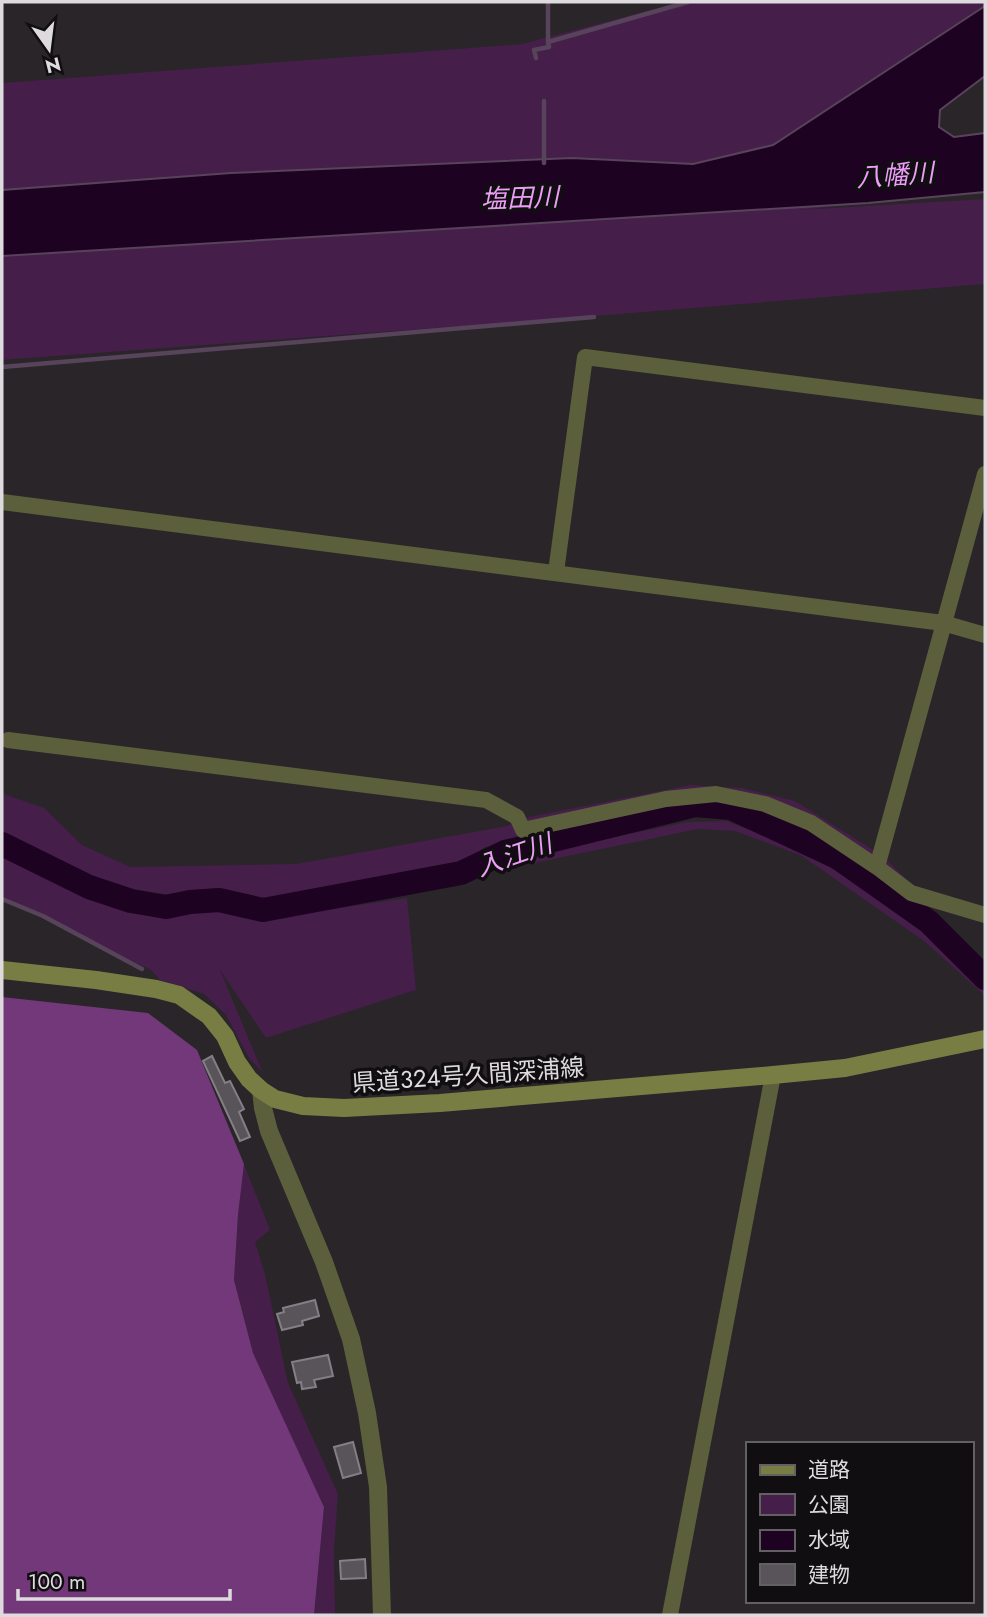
<svg xmlns="http://www.w3.org/2000/svg" width="987" height="1617" viewBox="0 0 987 1617" font-family="Jost,'Noto Sans JP',sans-serif">
	<style>
		.green { fill: #451e4a }
		.forest { fill: #723879 }
		.water { fill: #1e0222; stroke: #57435a; stroke-width: 2 }
		.lines { fill: none; stroke-linecap: round; stroke-linejoin: round }
		.stream { stroke: #57435a; stroke-width: 4.5 }
		.river { stroke: #1e0222; stroke-width: 24 }
		.building { fill: #595459; stroke: #847f85; stroke-width: 2 }
		.minor { stroke: #5b5f3b; stroke-width: 16 }
		.tertiary { stroke: #5b5f3b; stroke-width: 18 }
		.secondary { stroke: #787e43; stroke-width: 18 }
		.labels { text-anchor: middle; dominant-baseline: central; stroke-width: 7; stroke-linejoin: round; paint-order: stroke }
		.street-label { font-size: 24px; fill: #dddbde; stroke: #100e11 }
		.water-label { font-size: 26px; font-style: italic; fill: #ed9cf7; stroke: #100e11 }
	</style>
	<rect width="100%" height="100%" fill="#292529"/>
	<path class="green" d="M 681,2 L 985,2 L 985,25 L 793,173 L 2,211 L 2,83 L 522,44 Z
		M 985,192 L 798,210 L 985,199 L 985,284 L 583,317 L 2,360 L 2,240 Z
		M 690,785 L 742,788 L 795,801 L 883,856 L 915,888 L 813,833 L 734,805 L 695,803 L 485,847 L 454,870 L 313,898 L 249,903 L 224,891 L 164,894 L 120,887 L 70,869 L 2,835 L 2,789 L 4,794 L 44,808 L 82,845 L 130,867 L 296,864 L 507,826 L 529,817 Z
		M 726,821 L 802,849 L 921,927 L 985,986 L 985,998 L 981,992 L 924,941 L 802,856 L 735,831 L 698,829 L 496,871 L 512,858 L 687,822 Z
		M 2,851 L 139,914 L 196,908 L 252,917 L 306,913 L 407,898 L 416,990 L 266,1038 L 220,970 L 263,1073 L 249,1058 L 226,1015 L 204,994 L 160,980 L 151,970 L 2,897 Z
		M 244,1164 L 270,1230 L 255,1242 L 265,1274 L 288,1383 L 338,1494 L 334,1551 L 335,1615 L 314,1615 L 324,1507 L 253,1353 L 234,1280 L 238,1215 Z"/>
	<path class="forest" d="M 2,997 L 148,1013 L 197,1050 L 244,1164 L 238,1215 L 234,1280 L 253,1353 L 324,1507 L 314,1615 L 2,1615 Z"/>
	<path class="water" d="M 985,6 L 985,76 L 940,110 L 939,127 L 954,137 L 985,133 L 985,192 L 868,203 L 2,256 L 2,190 L 231,173 L 572,158 L 693,164 L 773,145 Z"/>
	<g class="lines">
		<path class="stream" d="M 548,42 L 548,2
			M 536,58 L 534,50 L 549,47 L 548,42 L 688,2
			M 544,163 L 544,101
			M 2,367 L 594,317
			M 2,899 L 43,916 L 142,969"/>
		<path class="river" d="M 2,844 L 89,887 L 131,901 L 166,907 L 190,902 L 219,900 L 263,910 L 461,873 L 505,852 L 695,805 L 731,808 L 837,857 L 929,922 L 985,978"/>
	</g>
	<path class="building" d="M 212,1056 L 225,1083 L 230,1081 L 244,1109 L 239,1112 L 250,1137 L 240,1141 L 203,1061 Z
		M 315,1300 L 319,1316 L 302,1321 L 303,1325 L 282,1330 L 277,1314 L 284,1312 L 283,1308 Z
		M 328,1355 L 333,1376 L 314,1380 L 316,1387 L 302,1389 L 301,1382 L 297,1383 L 292,1362 Z
		M 353,1442 L 361,1473 L 343,1478 L 334,1447 Z
		M 365,1559 L 366,1578 L 341,1579 L 340,1561 Z"/>
	<g class="lines">
		<path class="minor" d="M 2,502 L 943,623 L 985,635
			M 556,572 L 585,357 L 985,408
			M 8,740 L 486,800 L 517,817 L 523,830 L 666,799 L 716,794 L 765,804 L 811,823 L 877,867 L 911,893 L 985,915
			M 877,867 L 985,474
			M 670,1615 L 773,1075"/>
		<path class="tertiary" d="M 261,1090 L 263,1108 L 269,1131 L 324,1262 L 351,1339 L 367,1413 L 378,1487 L 382,1615"/>
		<path class="secondary" d="M 2,970 L 96,980 L 156,989 L 179,995 L 209,1016 L 225,1036 L 237,1062 L 249,1079 L 261,1090 L 275,1099 L 303,1106 L 344,1108 L 440,1103 L 773,1075 L 845,1068 L 985,1039"/>
	</g>
	<g class="labels">
		<g class="street-label">
			<text transform="translate(468 1075) rotate(-4)">県道324号久間深浦線</text>
		</g>
		<g class="water-label">
			<text transform="translate(895 175) rotate(-4)">八幡川</text>
			<text transform="translate(520 198) rotate(-2)">塩田川</text>
			<text transform="translate(514 855) rotate(-19)">入江川</text>
		</g>
	</g>
	<rect width="987" height="1617" fill="none" stroke="#dddbde" stroke-width="7"/>
	<rect x="746" y="1442" width="228" height="161" fill="#100e11" stroke="#626063" stroke-width="2"/>
	<rect x="760" y="1465" width="35" height="10" fill="#787e43" stroke="#626063" stroke-width="2"/>
	<text x="808" y="1477" font-size="21" fill="#dddbde">道路</text>
	<rect x="760" y="1494" width="35" height="21" fill="#451e4a" stroke="#626063" stroke-width="2"/>
	<text x="808" y="1512" font-size="21" fill="#dddbde">公園</text>
	<rect x="760" y="1530" width="35" height="21" fill="#1e0222" stroke="#626063" stroke-width="2"/>
	<text x="808" y="1547" font-size="21" fill="#dddbde">水域</text>
	<rect x="760" y="1564" width="35" height="21" fill="#595459" stroke="#626063" stroke-width="2"/>
	<text x="808" y="1582" font-size="21" fill="#dddbde">建物</text>
	<g transform="translate(49 49) rotate(166)" stroke="#100e11" stroke-width="5" paint-order="stroke">
	<path d="M0-5L12 26L0 18L-12 26Z" fill="#dddbde"/>
	<text y="-10" font-size="19" font-weight="bold" text-anchor="middle" fill="#dddbde">N</text>
	</g>
	<path d="M18 1589v10h212v-10" fill="none" stroke="#dddbde" stroke-width="3.5"/>
	<text x="28" y="1589" font-size="21" fill="#dddbde" stroke="#100e11" stroke-width="5" paint-order="stroke">100 m</text>
</svg>
